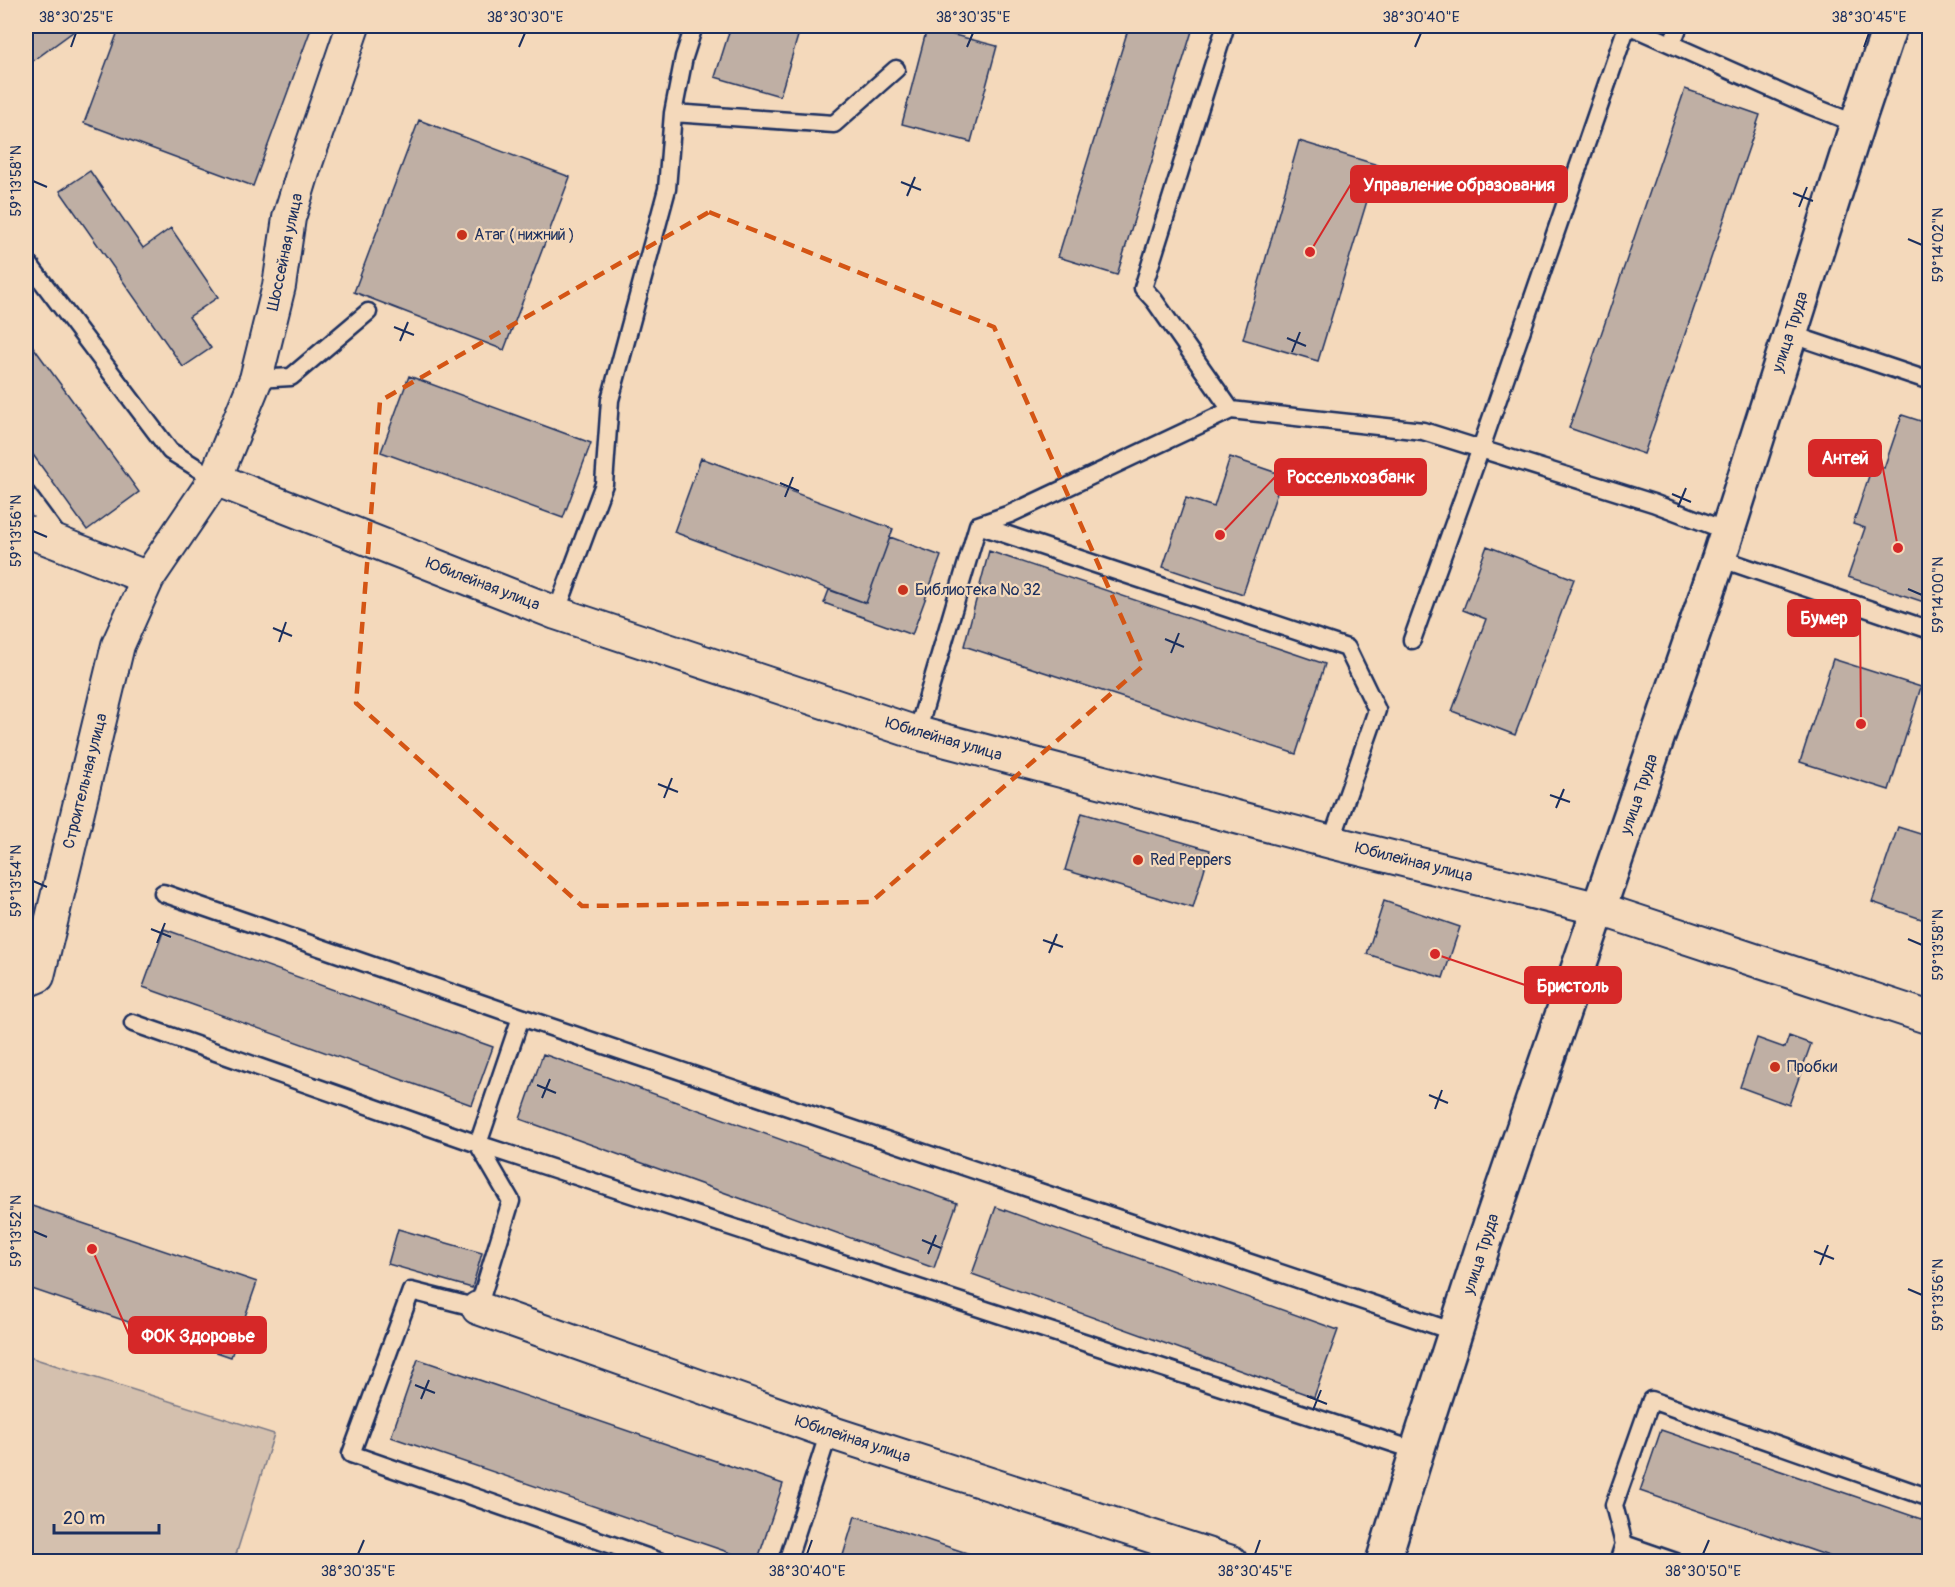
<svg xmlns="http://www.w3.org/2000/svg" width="1955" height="1587" viewBox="0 0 1955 1587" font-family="Pangolin,sans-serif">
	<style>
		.park { fill: #d4c0ae; stroke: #787886; stroke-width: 1.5 }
		.building { fill: #bfafa4; stroke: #1b2f5e; stroke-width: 1.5 }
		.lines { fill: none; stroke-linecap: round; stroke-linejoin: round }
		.service-casing { stroke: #1b2f5e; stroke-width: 21 }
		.minor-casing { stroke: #1b2f5e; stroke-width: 36 }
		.tertiary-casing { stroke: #1b2f5e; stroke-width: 38 }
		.service { stroke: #f4d9bb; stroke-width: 16 }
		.minor { stroke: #f4d9bb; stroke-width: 32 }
		.tertiary { stroke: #f4d9bb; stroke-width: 33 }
		.marked { fill: none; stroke: #d45514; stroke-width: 4.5; stroke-dasharray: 12 8; stroke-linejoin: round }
		.ticks { fill: none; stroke: #1b2f5e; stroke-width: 2 }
		.poi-dot { fill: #c8321e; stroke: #f4d9bb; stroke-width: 2 }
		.labels { text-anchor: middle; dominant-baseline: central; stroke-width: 4.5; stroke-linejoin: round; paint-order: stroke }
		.poi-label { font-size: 16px; fill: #1b2f5e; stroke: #f4d9bb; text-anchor: start }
		.street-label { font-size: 16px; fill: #1b2f5e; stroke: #f4d9bb }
		.leader { fill: none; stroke: #d62828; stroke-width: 2 }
		.callout-dot { fill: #d62828; stroke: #f4d9bb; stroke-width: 2 }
		.callout { fill: #d62828; stroke: #d62828; stroke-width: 2 }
		.callout-label { font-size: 18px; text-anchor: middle; font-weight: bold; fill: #fff }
		.neatline { fill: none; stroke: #1b2f5e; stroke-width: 2 }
		.ticks-label { font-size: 15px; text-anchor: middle; fill: #1b2f5e }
	</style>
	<rect width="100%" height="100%" fill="#f4d9bb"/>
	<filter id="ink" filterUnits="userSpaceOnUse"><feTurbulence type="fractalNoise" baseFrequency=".0167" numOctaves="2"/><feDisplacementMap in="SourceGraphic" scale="12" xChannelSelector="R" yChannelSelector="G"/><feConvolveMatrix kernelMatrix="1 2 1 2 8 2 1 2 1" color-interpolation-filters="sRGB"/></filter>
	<g filter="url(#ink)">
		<path class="park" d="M 26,1356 L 274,1434 L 234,1561 L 43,1562 L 26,1556 Z"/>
		<path class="building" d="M 26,26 L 81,26 L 26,66 Z
			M 120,26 L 312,26 L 253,186 L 84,123 Z
			M 731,26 L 801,26 L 780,96 L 715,77 Z
			M 1129,26 L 1174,26 L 1192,31 L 1117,275 L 1058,257 Z
			M 927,28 L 997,46 L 971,142 L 902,124 Z
			M 1685,89 L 1760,115 L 1644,454 L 1569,428 Z
			M 419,120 L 570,177 L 504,350 L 354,292 Z
			M 1299,141 L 1378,165 L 1318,361 L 1243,339 Z
			M 90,171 L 143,248 L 171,228 L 218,297 L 189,317 L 211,348 L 183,367 L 60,191 Z
			M 26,337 L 139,492 L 87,530 L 26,445 Z
			M 409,376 L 591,443 L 563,518 L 381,452 Z
			M 1902,415 L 1930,424 L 1930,604 L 1848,577 L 1865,528 L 1853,524 L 1873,464 L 1884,468 Z
			M 1230,457 L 1283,475 L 1243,594 L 1163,567 L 1186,498 L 1214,507 Z
			M 701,458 L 893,529 L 866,603 L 674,532 Z
			M 890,537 L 941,556 L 912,635 L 824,603 L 829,590 L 866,603 Z
			M 1487,546 L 1574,579 L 1515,735 L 1452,711 L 1486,619 L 1463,610 Z
			M 989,551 L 1325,664 L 1296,754 L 964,646 Z
			M 1833,659 L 1921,687 L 1889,790 L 1800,762 Z
			M 1082,813 L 1210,850 L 1193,908 L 1065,870 Z
			M 1898,827 L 1930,837 L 1930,922 L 1872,902 Z
			M 1384,901 L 1460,927 L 1443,978 L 1367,954 Z
			M 164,929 L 493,1047 L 472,1105 L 143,987 Z
			M 1789,1036 L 1811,1044 L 1789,1105 L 1740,1087 L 1757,1038 L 1785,1048 Z
			M 543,1054 L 957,1203 L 934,1268 L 520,1119 Z
			M 29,1205 L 257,1282 L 231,1357 L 26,1287 L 26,1215 Z
			M 996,1207 L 1338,1330 L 1314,1397 L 972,1274 Z
			M 398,1229 L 482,1253 L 472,1288 L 388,1264 Z
			M 418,1359 L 783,1484 L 757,1562 L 391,1437 Z
			M 1661,1430 L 1930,1522 L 1930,1562 L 1846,1562 L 1640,1491 Z
			M 855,1516 L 994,1562 L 841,1562 Z"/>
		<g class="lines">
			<defs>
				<path id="service" d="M 1630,26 L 1806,104 L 1857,124
					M 1224,31 L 1143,288 L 1154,300 L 1231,410
					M 1672,43 L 1679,26
					M 673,113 L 834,124 L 896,69
					M 26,260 L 170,451 L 215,479
					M 1790,334 L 1930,381
					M 256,379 L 291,377 L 368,312
					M 26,493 L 60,539
					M 978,525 L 1347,648 L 1377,710 L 1331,842
					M 1719,558 L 1930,630
					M 556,613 L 604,484 L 610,400 L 667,189 L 673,113 L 684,57 L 694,26
					M 1412,640 L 1481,448 L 1627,26
					M 917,733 L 978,525 L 1010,514 L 1231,410 L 1423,431 L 1653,503 L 1727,531
					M 163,893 L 521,1017 L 1455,1332
					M 521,1017 L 478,1144 L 511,1201 L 478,1308 L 411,1291 L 351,1454 L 661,1562
					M 133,1023 L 478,1144 L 1417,1451
					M 1624,1544 L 1614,1505 L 1651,1400 L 1930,1498
					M 787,1562 L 829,1432
					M 1618,1562 L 1624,1544 L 1676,1562"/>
				<path id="minor" d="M 215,479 L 556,613 L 917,733 L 1331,842 L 1600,909 L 1930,1018
					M 26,532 L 33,533 L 148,578 L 215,479 L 256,379 L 279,286 L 289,218 L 304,169 L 353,26
					M 26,981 L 38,976 L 118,645 L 148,578
					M 478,1308 L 829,1432 L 1231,1562"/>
				<path id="tertiary" d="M 1383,1562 L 1417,1451 L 1484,1243 L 1719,558 L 1857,124 L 1890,26"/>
			</defs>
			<use href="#service" class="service-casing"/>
			<use href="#minor" class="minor-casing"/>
			<use href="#tertiary" class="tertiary-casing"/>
			<use href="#service" class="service"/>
			<use href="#minor" class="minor"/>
			<use href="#tertiary" class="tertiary"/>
		</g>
	</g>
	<path class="marked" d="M 709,212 L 994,327 L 1143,666 L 871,902 L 582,906 L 356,703 L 380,401 Z"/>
	<path class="ticks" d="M 71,47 L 76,33M 519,47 L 525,33M 967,47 L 973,33M 1415,47 L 1421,33M 1864,47 L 1869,33M 33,181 L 47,187M 901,182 L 921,190M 1793,193 L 1813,201M 907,196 L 915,177M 1799,207 L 1807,187M 1908,239 L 1922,245M 394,327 L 414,335M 1287,338 L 1306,346M 400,341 L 408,322M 1292,352 L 1300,332M 780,483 L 799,491M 1672,494 L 1691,502M 785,497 L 793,477M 1678,507 L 1686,488M 33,531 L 47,537M 1908,589 L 1922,595M 273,628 L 292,636M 1165,639 L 1184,647M 279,642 L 286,622M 1171,653 L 1179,633M 658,784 L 678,792M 1550,795 L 1570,802M 664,798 L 672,778M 1556,808 L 1564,789M 33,881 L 47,887M 151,929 L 171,937M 1908,939 L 1922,945M 1043,940 L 1063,947M 157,943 L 165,923M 1049,953 L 1057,934M 537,1085 L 556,1093M 1429,1095 L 1448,1103M 542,1098 L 550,1079M 1435,1109 L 1442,1090M 33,1231 L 47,1237M 922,1240 L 941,1248M 1814,1251 L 1834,1259M 928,1254 L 936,1235M 1820,1265 L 1828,1245M 1908,1289 L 1922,1295M 415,1385 L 435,1393M 1307,1396 L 1327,1404M 421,1399 L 429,1380M 1313,1410 L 1321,1390M 358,1554 L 364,1540M 807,1554 L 812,1540M 1255,1554 L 1260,1540M 1703,1554 L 1709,1540"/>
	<g class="poi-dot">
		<circle cx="462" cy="235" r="6"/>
		<circle cx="903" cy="590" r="6"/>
		<circle cx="1138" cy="860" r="6"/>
		<circle cx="1775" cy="1067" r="6"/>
	</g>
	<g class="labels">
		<g class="poi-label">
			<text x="474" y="235">Атаг ( нижний )</text>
			<text x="915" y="590">Библиотека № 32</text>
			<text x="1150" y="860">Red Peppers</text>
			<text x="1787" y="1067">Пробки</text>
		</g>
		<g class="street-label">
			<text transform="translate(285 252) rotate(-78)">Шоссейная улица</text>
			<text transform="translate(1790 332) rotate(-72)">улица Труда</text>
			<text transform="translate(483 584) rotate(21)">Юбилейная улица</text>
			<text transform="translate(944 739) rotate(16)">Юбилейная улица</text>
			<text transform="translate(85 781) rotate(-76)">Строительная улица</text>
			<text transform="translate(1639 794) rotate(-71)">улица Труда</text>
			<text transform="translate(1414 862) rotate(14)">Юбилейная улица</text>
			<text transform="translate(1481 1254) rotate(-72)">улица Труда</text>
			<text transform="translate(853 1439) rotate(18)">Юбилейная улица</text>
		</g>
	</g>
	<path class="leader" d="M1310 252L1351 184M1898 548L1881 458M1220 535L1275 477M1861 724L1860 618M1435 954L1525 985M92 1249L129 1335"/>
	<g class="callout-dot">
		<circle cx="1310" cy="252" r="6"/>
		<circle cx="1898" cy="548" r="6"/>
		<circle cx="1220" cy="535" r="6"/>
		<circle cx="1861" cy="724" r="6"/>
		<circle cx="1435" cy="954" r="6"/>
		<circle cx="92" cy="1249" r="6"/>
	</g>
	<g class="callout">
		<rect x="1351" y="166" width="216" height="36" rx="6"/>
		<rect x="1809" y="440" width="72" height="36" rx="6"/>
		<rect x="1275" y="459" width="151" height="36" rx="6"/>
		<rect x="1788" y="600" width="72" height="36" rx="6"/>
		<rect x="1525" y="967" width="96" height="36" rx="6"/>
		<rect x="129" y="1317" width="137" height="36" rx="6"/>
	</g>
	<g class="callout-label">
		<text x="1459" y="191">Управление образования</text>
		<text x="1845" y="464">Антей</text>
		<text x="1351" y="483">Россельхозбанк</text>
		<text x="1824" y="624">Бумер</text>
		<text x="1573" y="992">Бристоль</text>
		<text x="198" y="1342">ФОК Здоровье</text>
	</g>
	<rect width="1955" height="1587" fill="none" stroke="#f4d9bb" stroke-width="66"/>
	<path d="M54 1524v9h105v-9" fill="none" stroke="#1b2f5e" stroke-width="3"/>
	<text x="63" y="1524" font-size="18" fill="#1b2f5e" stroke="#f4d9bb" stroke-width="4.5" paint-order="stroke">20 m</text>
	<rect x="33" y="33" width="1889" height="1521" class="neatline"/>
	<g class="ticks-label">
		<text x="76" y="22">38°30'25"E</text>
		<text x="525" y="22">38°30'30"E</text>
		<text x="973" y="22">38°30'35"E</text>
		<text x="1421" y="22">38°30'40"E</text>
		<text x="1869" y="22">38°30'45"E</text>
		<text transform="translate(16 181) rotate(-90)" y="5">59°13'58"N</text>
		<text transform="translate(1938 245) rotate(-90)" y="5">59°14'02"N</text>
		<text transform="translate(16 531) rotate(-90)" y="5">59°13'56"N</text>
		<text transform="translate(1938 595) rotate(-90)" y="5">59°14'00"N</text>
		<text transform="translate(16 881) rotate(-90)" y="5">59°13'54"N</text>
		<text transform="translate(1938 945) rotate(-90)" y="5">59°13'58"N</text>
		<text transform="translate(16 1231) rotate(-90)" y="5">59°13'52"N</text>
		<text transform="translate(1938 1295) rotate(-90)" y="5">59°13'56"N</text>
		<text x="358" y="1576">38°30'35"E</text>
		<text x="807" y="1576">38°30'40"E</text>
		<text x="1255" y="1576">38°30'45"E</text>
		<text x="1703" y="1576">38°30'50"E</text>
	</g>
</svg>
